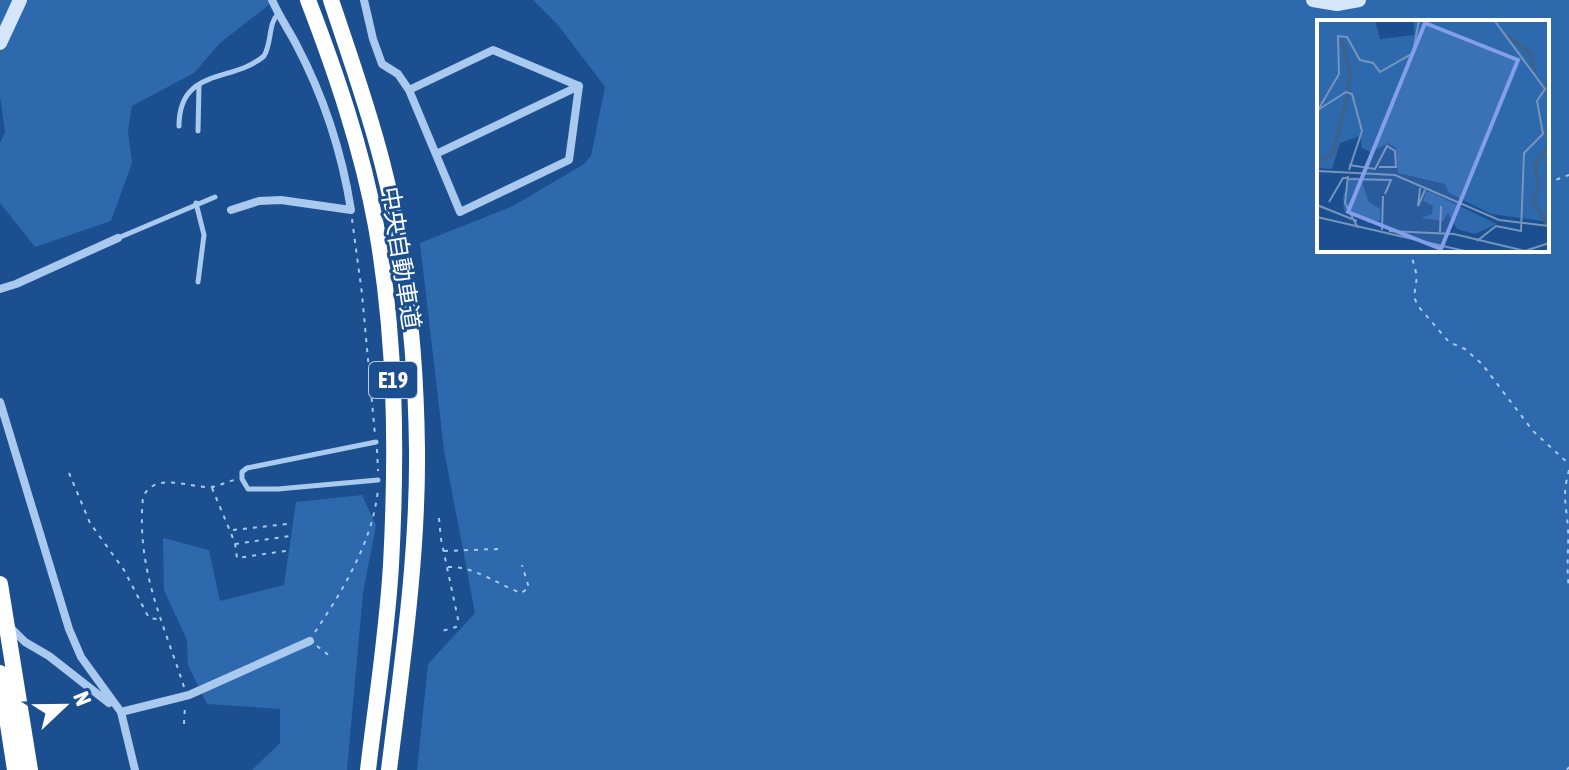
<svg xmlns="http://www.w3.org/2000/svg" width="1569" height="770" viewBox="0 0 1569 770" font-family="'Asap Condensed','Noto Sans JP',sans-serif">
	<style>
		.green { fill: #2e69ad; fill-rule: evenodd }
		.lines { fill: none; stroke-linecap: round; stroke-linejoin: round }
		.path { stroke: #a9c9ee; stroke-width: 2; stroke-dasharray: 4 6; stroke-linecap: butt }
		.lane { stroke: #a9c9ee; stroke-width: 5 }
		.street { stroke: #a9c9ee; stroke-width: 8 }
		.secondary { stroke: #d6e6fa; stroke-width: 14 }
		.highway { stroke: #fff; stroke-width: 16 }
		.labels { text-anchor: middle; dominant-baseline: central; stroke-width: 6; stroke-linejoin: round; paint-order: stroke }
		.shield { fill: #1b4f8f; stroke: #bbcadd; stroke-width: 2 }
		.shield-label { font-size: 22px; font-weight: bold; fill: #fff }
		.street-label { font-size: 24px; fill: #fff; stroke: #1b4f8f }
		.inset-river { fill: none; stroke: #3c6290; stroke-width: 4 }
		.inset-road { fill: none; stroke: #7695bc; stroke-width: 2 }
		.view { fill: #839eea; fill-opacity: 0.15; stroke: #839eea; stroke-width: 4 }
		.inset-edge { fill: none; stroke: #fff; stroke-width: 4 }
	</style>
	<rect width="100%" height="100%" fill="#1b4f8f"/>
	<path class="green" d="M 0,0 L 275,0 L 220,43 L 194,73 L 132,106 L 128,131 L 132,163 L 111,221 L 35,247 L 0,203 L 0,143 L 5,132 L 0,97 Z
		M 533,0 L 1569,0 L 1569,770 L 417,770 L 428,664 L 475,613 L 444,450 L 420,243 L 513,206 L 584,164 L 591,156 L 605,87 L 558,25 ZM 1319,22 L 1547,22 L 1547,250 L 1319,250 Z
		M 362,495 L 376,525 L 363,593 L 347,770 L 252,770 L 280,743 L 280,709 L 207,704 L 188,665 L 187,640 L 164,590 L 163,538 L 209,550 L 220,601 L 284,585 L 296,502 Z"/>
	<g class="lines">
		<path class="path" d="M 1547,183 L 1569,175
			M 352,219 L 362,294 L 375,435
			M 1410,250 L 1417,276 L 1414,297 L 1418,306 L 1449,342 L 1465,349 L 1482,364 L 1533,431 L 1569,464
			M 377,449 L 378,471
			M 1569,470 C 1562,496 1566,503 1568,528 C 1569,548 1566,567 1569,588
			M 69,473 L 90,523 L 124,570 L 149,618 L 157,619
			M 212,488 L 235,543 L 237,558 L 292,550
			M 439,518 L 441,539 L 458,619 L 456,627 L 442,631
			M 233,530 L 287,524
			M 235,544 L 290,536
			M 444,551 L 498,549
			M 448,567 C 474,566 497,584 521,593 L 529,588 L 522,565
			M 315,632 C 343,590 373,541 378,489
			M 317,646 L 331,657
			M 184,687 C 163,621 136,569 143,497 C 155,471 189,488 210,487 C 219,487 226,481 235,480
			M 184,724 L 185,705
			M 1567,770 L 1569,767"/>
		<path class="lane" d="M 179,126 C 179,67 233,83 264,56 C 272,43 268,24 278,14
			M 198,131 L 199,85
			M 196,203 L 204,235 L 198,282
			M 118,238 L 215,197
			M 376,442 L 247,468 L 242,472 L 242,479 L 248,489 L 278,489 L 378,480"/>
		<path class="street" d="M 364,0 L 373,39 L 382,64 L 398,74 L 409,90 L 493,50 L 579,86 L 569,160 L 460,212 L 409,90
			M 436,154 L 579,86
			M 231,210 L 259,201 L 281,200 L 351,210 C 342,153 323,95 296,44 C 288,29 279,16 272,0
			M 0,289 L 16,284 L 118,238
			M 0,402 L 69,629 L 81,657 L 121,712 L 135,770
			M 7,624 L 25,642 L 49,656 L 109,703
			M 121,712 L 189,695 L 310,641"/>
		<path class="secondary" d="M 1313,0 L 1337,4 L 1359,0
			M 0,43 L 20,0"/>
		<path class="highway" d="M 308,0 C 336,73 362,149 376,226 C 396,338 397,452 391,565 C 387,634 376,702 368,770
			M 331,0 C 349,54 368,107 382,162 C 406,254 416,355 417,450 C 418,557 402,664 389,770
			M 0,584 L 30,770
			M 0,673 L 15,770"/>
	</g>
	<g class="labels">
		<rect class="shield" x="369" y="362" width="48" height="36" rx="6"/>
		<g class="shield-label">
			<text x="393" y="380">E19</text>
		</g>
		<g class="street-label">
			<text transform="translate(401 258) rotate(81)">中央自動車道</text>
		</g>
	</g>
	<g transform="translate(1317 20)">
		<rect width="232" height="232" fill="#1b4f8f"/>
		<path d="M 0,0 L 58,0 L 63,19 L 97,15 L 97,0 L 232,0 L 232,202 L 174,194 L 132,173 L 128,164 L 81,153 L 79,128 L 71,123 L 53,132 L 45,128 L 43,116 L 23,123 L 15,149 L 0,148 ZM 34,157 L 44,158 L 51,181 L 63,189 L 63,200 L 52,203 L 27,191 L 26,176 ZM 109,172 L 113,172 L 180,204 L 158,214 L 140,209 L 131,193 L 126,201 L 104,198 L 115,194 L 116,186 L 106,181 Z" fill="#2e69ad"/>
		<path class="inset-river" d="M 190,15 L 215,35 L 217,52M 4,141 L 16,134 L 31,75 L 33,52 L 25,19M 231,205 L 216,182 L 222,167 L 218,144 L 232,127"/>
		<path class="inset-road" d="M 32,145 L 58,149 L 70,126 L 78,131 L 79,147 L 62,147M 32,150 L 45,111 L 35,74 L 29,72 L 1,90 L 22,54 L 21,16 L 30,17 L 43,40 L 56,43 L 63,52 L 96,33 L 102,0M 0,151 L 78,155 L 182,200 L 232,206M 31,156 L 28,183 L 41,208M 31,159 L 74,160 L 68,174M 103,168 L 101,186 L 108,170M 12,182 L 26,158 L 31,158M 0,185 L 40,201M 0,197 L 152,232M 65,210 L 66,176M 72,211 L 137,214 L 208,231 L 232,223M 123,212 L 124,186M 160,221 L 179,206 L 204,211 L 207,133 L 226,114 L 220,81 L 228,69 L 177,0"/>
		<path class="view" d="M 108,3 L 201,40 L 124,229 L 31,192 Z"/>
		<rect width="232" height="232" class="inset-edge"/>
	</g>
	<g transform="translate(64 706) rotate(68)" stroke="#1b4f8f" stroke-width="6" paint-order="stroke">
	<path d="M0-6L14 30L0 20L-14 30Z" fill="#ffffff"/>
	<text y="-12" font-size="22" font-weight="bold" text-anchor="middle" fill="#ffffff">N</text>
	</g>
</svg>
